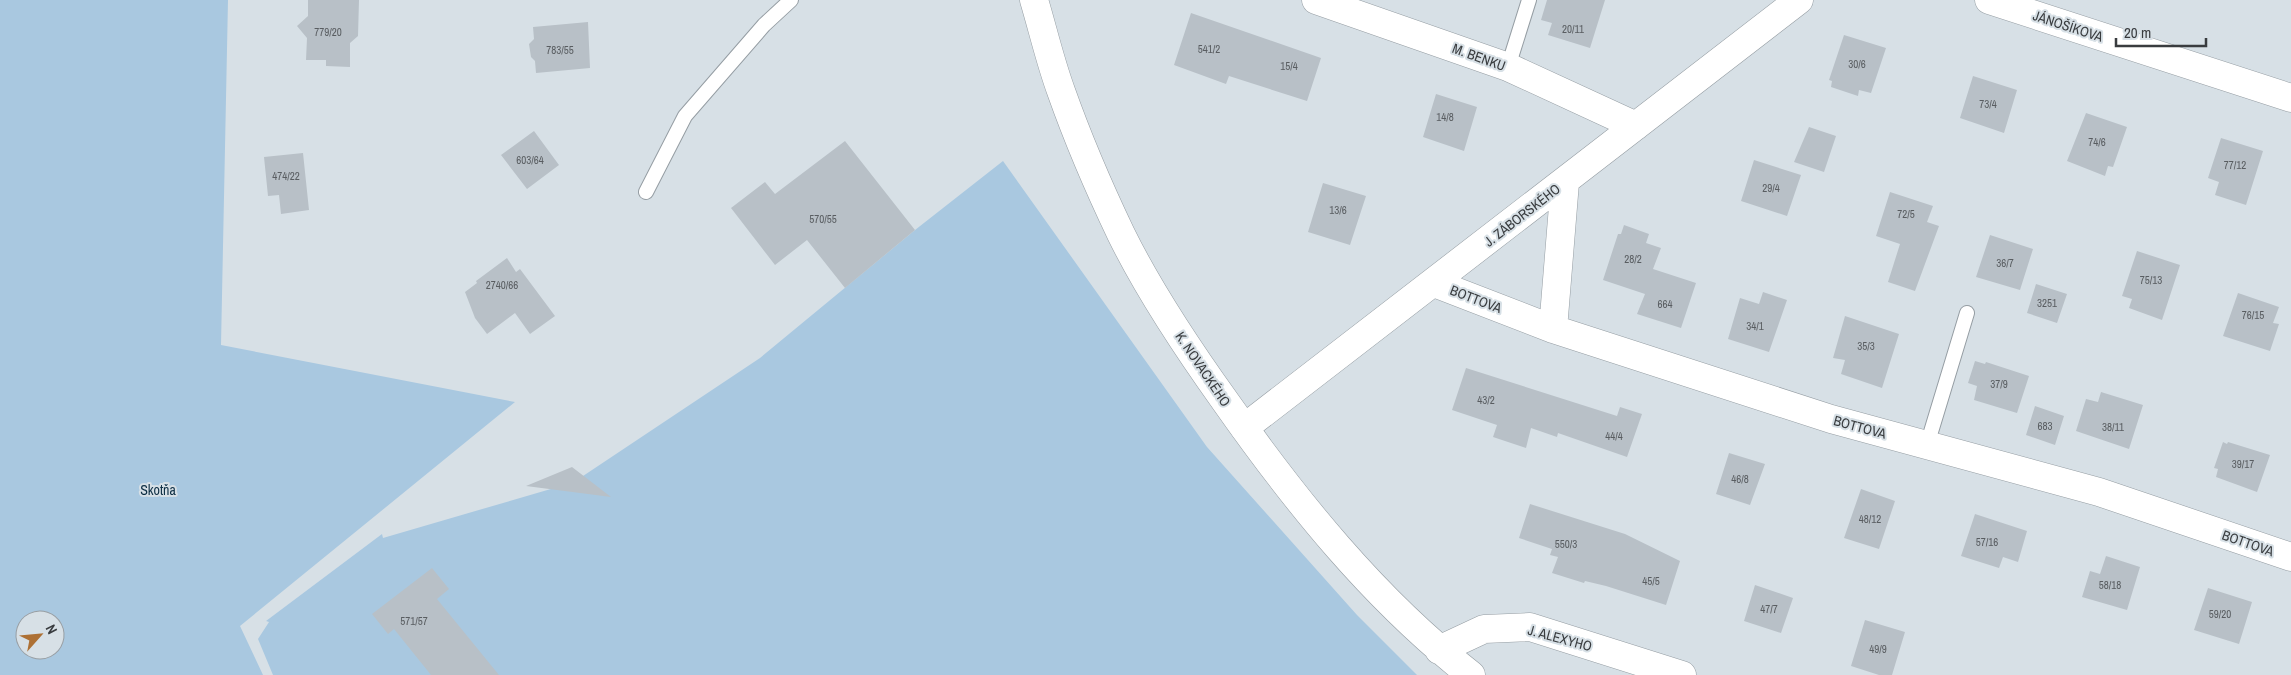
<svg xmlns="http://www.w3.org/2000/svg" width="2291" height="675" viewBox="0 0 2291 675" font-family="'Archivo Narrow',sans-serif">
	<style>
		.green { fill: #a9c8e0; fill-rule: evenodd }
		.building { fill: #b8c0c7 }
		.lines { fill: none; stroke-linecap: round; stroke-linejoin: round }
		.lane-casing { stroke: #959da3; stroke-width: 16 }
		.street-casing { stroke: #959da3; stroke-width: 29 }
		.lane { stroke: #fff; stroke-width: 14 }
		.street { stroke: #fff; stroke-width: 28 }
		.labels { text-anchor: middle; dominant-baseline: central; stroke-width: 4; stroke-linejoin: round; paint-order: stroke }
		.number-label { font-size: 11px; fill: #595d61 }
		.street-label { font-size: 14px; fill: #393c3f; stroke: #d7e0e6 }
		.park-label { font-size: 14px; fill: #0c2d43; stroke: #d7e0e6 }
	</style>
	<rect width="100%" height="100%" fill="#d7e0e6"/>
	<path class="green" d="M 0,0 L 228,0 L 221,345 L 515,402 L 240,626 L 263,675 L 0,675 ZM 25,620 L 55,620 L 55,650 L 25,650 Z
		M 1003,161 L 1207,447 L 1357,615 L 1417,675 L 273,675 L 258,639 L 269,622 L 266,621 L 382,534 L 383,538 L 585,479 L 583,476 L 760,358 L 915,230 Z"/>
	<path class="building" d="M 308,0 L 359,0 L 358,36 L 350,43 L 350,67 L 326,66 L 326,60 L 306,60 L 307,38 L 297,26 L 308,16 Z
		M 1547,0 L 1605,0 L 1590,48 L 1548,35 L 1552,23 L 1541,20 Z
		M 1191,13 L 1321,58 L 1307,101 L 1229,76 L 1226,84 L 1174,65 Z
		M 588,22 L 590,68 L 536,73 L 535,61 L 531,57 L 529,44 L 534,39 L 533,27 Z
		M 1844,35 L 1886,48 L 1871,93 L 1859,90 L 1858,96 L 1831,87 L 1832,81 L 1829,80 Z
		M 1973,76 L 2017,90 L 2004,133 L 1960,118 Z
		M 1436,94 L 1477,107 L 1464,151 L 1423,137 Z
		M 2086,113 L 2127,127 L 2113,167 L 2108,166 L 2105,176 L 2067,161 Z
		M 1809,127 L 1836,136 L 1824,172 L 1794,162 Z
		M 534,131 L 559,165 L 527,189 L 501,155 Z
		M 2221,138 L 2263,151 L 2246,205 L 2215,195 L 2219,182 L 2208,178 Z
		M 845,141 L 915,230 L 845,288 L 807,240 L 775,265 L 731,208 L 765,182 L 775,194 Z
		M 303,153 L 309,210 L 281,214 L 279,195 L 268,196 L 264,157 Z
		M 1754,160 L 1801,175 L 1787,216 L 1741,201 Z
		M 1323,183 L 1366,196 L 1350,245 L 1308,232 Z
		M 1890,192 L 1933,206 L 1927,222 L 1939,226 L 1915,291 L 1888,282 L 1900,244 L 1876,236 Z
		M 1624,225 L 1649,234 L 1646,243 L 1661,248 L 1653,269 L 1696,283 L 1681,328 L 1637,314 L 1645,294 L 1603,280 L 1618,234 L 1621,234 Z
		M 1990,235 L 2033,249 L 2020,290 L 1976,277 Z
		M 2137,251 L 2180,265 L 2162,320 L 2129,308 L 2132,299 L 2122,296 Z
		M 507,258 L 516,272 L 520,269 L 555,316 L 530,334 L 515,313 L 487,334 L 475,318 L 465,292 L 477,283 L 476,281 Z
		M 2036,284 L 2067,294 L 2057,323 L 2027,313 Z
		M 1763,292 L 1787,300 L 1769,352 L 1728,339 L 1740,298 L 1759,304 Z
		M 2238,293 L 2279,307 L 2273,323 L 2279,324 L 2270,351 L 2223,336 Z
		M 1845,316 L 1899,334 L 1882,388 L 1841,374 L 1845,360 L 1833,358 Z
		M 1975,361 L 1985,364 L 1986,362 L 2029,376 L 2017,413 L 1974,400 L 1977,386 L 1968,383 Z
		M 1466,368 L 1617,416 L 1620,407 L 1642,414 L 1627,457 L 1558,433 L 1557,437 L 1531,428 L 1526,448 L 1493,437 L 1497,425 L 1452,410 Z
		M 2101,392 L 2143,405 L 2129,449 L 2076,431 L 2086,399 L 2098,402 Z
		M 2035,406 L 2064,416 L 2055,445 L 2026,435 Z
		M 2223,442 L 2227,444 L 2228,442 L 2270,455 L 2257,492 L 2216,477 L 2218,469 L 2214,468 Z
		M 1729,453 L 1765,464 L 1750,505 L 1716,494 Z
		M 572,467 L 611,497 L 526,486 Z
		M 1861,489 L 1895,501 L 1879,549 L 1844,538 Z
		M 1530,504 L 1625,534 L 1680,561 L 1666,605 L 1606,586 L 1585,581 L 1584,583 L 1552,573 L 1558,557 L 1550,555 L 1552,549 L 1519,538 Z
		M 1975,514 L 2027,531 L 2018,562 L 2003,557 L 1999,568 L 1961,556 Z
		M 2106,556 L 2140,567 L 2127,610 L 2082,597 L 2090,571 L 2100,574 Z
		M 432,568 L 449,589 L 437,599 L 499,675 L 431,675 L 394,629 L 388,634 L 372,614 Z
		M 1755,585 L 1793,598 L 1781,633 L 1744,621 Z
		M 2208,588 L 2252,602 L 2239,644 L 2194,630 Z
		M 1865,620 L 1905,632 L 1892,675 L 1879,675 L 1851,666 Z"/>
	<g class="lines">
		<defs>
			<path id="lane" d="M 1508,67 L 1529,0
				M 646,192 L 685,116 L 764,25 L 791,0
				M 1927,445 L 1967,313"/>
			<path id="street" d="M 1034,0 C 1043,30 1050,61 1061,91 C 1078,139 1099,188 1121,234 C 1150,293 1187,348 1225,401 C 1296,502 1374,599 1471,675
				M 1316,0 L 1508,67 L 1636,126
				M 1989,0 L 2291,98
				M 1434,283 L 1553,329 L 1831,419 L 2099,492 L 2291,557
				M 1553,329 L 1565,182
				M 1244,428 L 1799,0
				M 1439,650 L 1484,629 L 1530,627 L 1682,675"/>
		</defs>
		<use href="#lane" class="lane-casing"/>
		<use href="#street" class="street-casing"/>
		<use href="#lane" class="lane"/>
		<use href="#street" class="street"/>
	</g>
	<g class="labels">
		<g class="number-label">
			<text x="1573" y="29">20/11</text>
			<text x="328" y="32">779/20</text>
			<text x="1209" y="49">541/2</text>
			<text x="560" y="50">783/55</text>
			<text x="1857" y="64">30/6</text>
			<text x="1289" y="66">15/4</text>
			<text x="1988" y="104">73/4</text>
			<text x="1445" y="117">14/8</text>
			<text x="2097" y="142">74/6</text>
			<text x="530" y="160">603/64</text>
			<text x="2235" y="165">77/12</text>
			<text x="286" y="176">474/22</text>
			<text x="1771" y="188">29/4</text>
			<text x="1338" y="210">13/6</text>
			<text x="1906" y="214">72/5</text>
			<text x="823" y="219">570/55</text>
			<text x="1633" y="259">28/2</text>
			<text x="2005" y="263">36/7</text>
			<text x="2151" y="280">75/13</text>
			<text x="502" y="285">2740/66</text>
			<text x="2047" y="303">3251</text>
			<text x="1665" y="304">664</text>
			<text x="2253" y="315">76/15</text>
			<text x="1755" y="326">34/1</text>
			<text x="1866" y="346">35/3</text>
			<text x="1999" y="384">37/9</text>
			<text x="1486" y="400">43/2</text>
			<text x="2045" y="426">683</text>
			<text x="2113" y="427">38/11</text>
			<text x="1614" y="436">44/4</text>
			<text x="2243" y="464">39/17</text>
			<text x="1740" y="479">46/8</text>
			<text x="1870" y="519">48/12</text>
			<text x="1987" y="542">57/16</text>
			<text x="1566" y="544">550/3</text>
			<text x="1651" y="581">45/5</text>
			<text x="2110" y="585">58/18</text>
			<text x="1769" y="609">47/7</text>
			<text x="2220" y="614">59/20</text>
			<text x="414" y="621">571/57</text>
			<text x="1878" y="649">49/9</text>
		</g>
		<g class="street-label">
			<text transform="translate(2068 26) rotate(18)">JÁNOŠÍKOVA</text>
			<text transform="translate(1479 57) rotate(20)">M. BENKU</text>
			<text transform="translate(1522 215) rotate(-38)">J. ZÁBORSKÉHO</text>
			<text transform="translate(1476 299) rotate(21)">BOTTOVA</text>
			<text transform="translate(1203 369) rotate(56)">K. NOVACKÉHO</text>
			<text transform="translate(1860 427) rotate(15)">BOTTOVA</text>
			<text transform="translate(2248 543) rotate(19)">BOTTOVA</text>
			<text transform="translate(1560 638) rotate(15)">J. ALEXYHO</text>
		</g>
		<g class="park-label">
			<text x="158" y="490">Skotňa</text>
		</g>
	</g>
	<g transform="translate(40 635) rotate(63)"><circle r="24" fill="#d7e0e6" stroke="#989ea3"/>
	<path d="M0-4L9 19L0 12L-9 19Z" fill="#ad7034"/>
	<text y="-8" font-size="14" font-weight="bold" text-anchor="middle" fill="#393c3f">N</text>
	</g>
	<path d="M2116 38v8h90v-8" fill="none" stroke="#393c3f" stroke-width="2.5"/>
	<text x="2124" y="38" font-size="15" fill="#393c3f" stroke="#d7e0e6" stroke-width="4" paint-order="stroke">20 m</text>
</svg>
